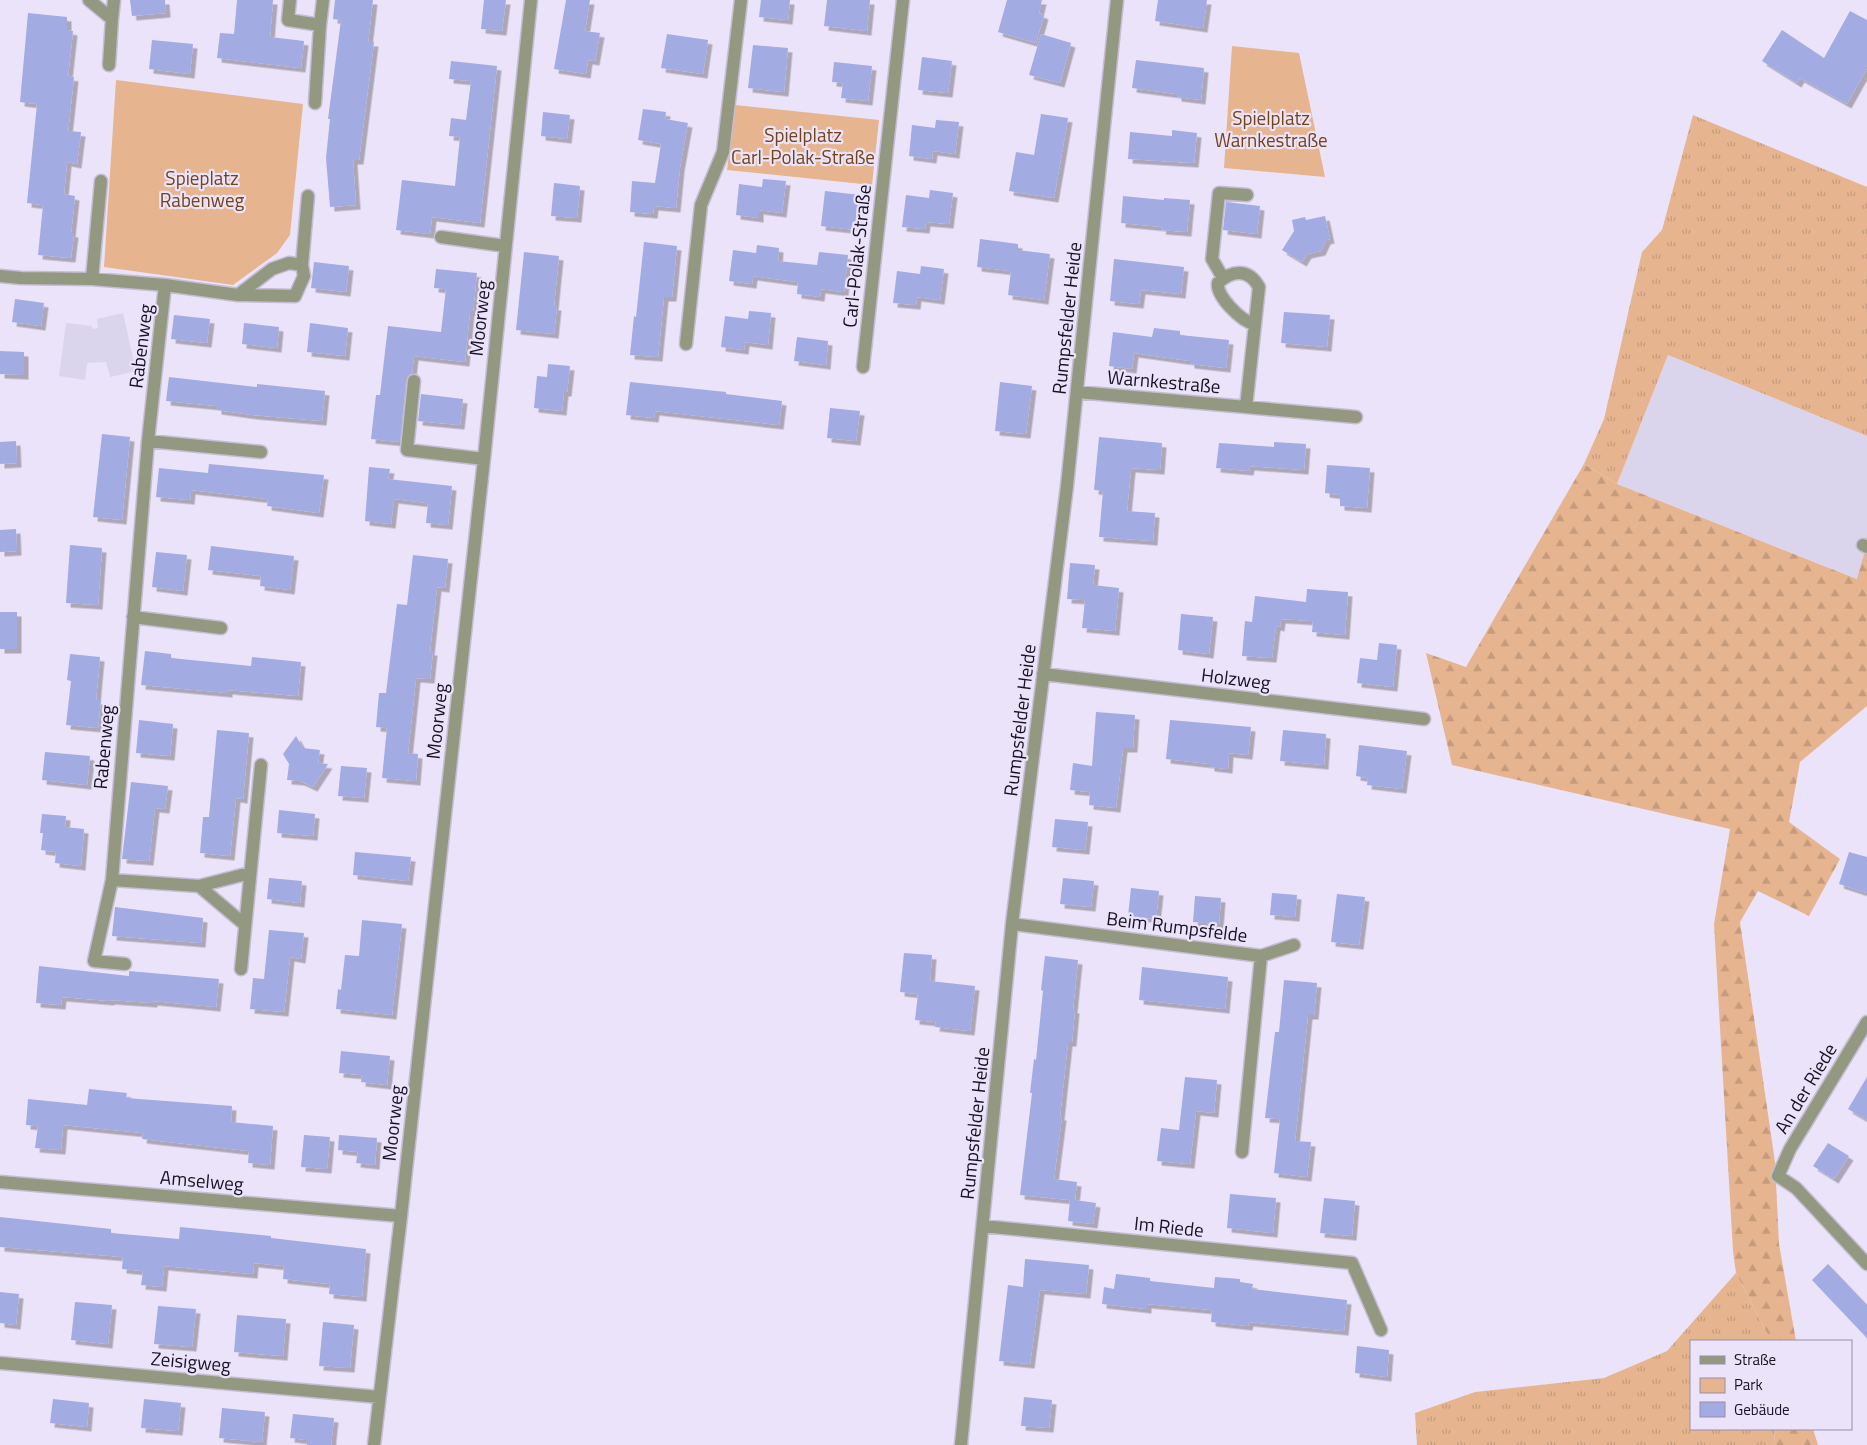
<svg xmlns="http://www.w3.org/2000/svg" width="1867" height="1445" viewBox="0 0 1867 1445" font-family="'Titillium Web',sans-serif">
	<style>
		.built { fill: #dbd4ed }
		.grass { fill: url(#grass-tufts) }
		.forest { fill: url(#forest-firs) }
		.green { fill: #e6b590 }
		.building { fill: #a3abe3; filter: url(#shadow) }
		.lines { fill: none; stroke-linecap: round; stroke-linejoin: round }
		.minor-casing { stroke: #c4bdd4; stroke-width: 15 }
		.minor { stroke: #939980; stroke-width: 12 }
		.labels { text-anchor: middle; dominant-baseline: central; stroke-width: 4.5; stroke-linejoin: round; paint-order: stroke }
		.park-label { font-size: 19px; fill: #744316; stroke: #eae3fa }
		.street-label { font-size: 19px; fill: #181225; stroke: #eae3fa }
	</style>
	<defs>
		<pattern id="grass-tufts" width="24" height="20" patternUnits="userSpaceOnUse" patternTransform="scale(1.25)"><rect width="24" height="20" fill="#e6b590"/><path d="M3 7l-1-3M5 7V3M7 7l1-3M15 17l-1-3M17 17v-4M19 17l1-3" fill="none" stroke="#c59b7c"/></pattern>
		<pattern id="forest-firs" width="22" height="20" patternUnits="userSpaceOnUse" patternTransform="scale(1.25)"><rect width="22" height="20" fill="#e6b590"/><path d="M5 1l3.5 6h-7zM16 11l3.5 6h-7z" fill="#c59b7c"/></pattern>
		<filter id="shadow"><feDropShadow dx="4.5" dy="4.5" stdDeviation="0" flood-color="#0004"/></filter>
	</defs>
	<rect width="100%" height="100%" fill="#eae3fa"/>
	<path class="built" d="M 123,313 L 136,371 L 110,377 L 106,362 L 87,363 L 85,380 L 59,376 L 66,323 L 92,326 L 92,329 L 98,328 L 97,319 Z
		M 1668,355 L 1867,436 L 1867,544 L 1858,579 L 1617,484 Z"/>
	<path class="grass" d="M 1693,115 L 1867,187 L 1867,436 L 1668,355 L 1617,484 L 1584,464 L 1604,419 L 1642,252 L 1662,230 Z
		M 1736,1273 L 1768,1335 L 1768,1341 L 1691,1341 L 1691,1429 L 1774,1429 L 1775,1445 L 1417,1445 L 1415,1413 L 1475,1392 L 1604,1378 L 1667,1351 Z"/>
	<path class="forest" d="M 1584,464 L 1617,484 L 1857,579 L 1867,544 L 1867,706 L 1800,762 L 1789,822 L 1840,859 L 1809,916 L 1758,891 L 1740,922 L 1775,1162 L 1779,1244 L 1796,1341 L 1768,1341 L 1768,1335 L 1736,1273 L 1733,1251 L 1714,924 L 1730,829 L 1452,765 L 1426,653 L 1466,667 Z
		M 1774,1429 L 1813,1429 L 1818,1445 L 1775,1445 Z"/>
	<path class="green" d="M 1232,46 L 1299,53 L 1325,177 L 1224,168 Z
		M 116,80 L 303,104 L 290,235 L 277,253 L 233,285 L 104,267 Z
		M 735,105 L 879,120 L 872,185 L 727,170 Z"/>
	<path class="building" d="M 130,0 L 165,0 L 166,13 L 132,16 Z
		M 237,0 L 273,0 L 270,37 L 304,41 L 301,68 L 217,58 L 220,33 L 234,34 Z
		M 335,0 L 373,0 L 368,42 L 374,42 L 359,160 L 353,160 L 356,205 L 330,207 L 326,158 L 330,119 L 328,119 L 341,20 L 333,19 Z
		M 484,0 L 506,0 L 502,31 L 481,29 Z
		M 566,0 L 590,0 L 585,31 L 600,33 L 595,61 L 588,60 L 586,74 L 554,69 Z
		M 761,0 L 790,0 L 788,20 L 759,17 Z
		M 827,0 L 870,0 L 867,31 L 824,26 Z
		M 1007,0 L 1042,0 L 1039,13 L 1044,15 L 1036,43 L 998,32 Z
		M 1158,0 L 1207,0 L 1203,28 L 1155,21 Z
		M 1850,11 L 1867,20 L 1867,68 L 1847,104 L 1800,78 L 1797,83 L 1762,61 L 1782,30 L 1824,58 Z
		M 28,13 L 67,17 L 67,30 L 73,31 L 68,76 L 74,77 L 68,131 L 81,132 L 77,164 L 67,162 L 64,194 L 75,196 L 71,233 L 74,233 L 71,258 L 38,255 L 43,205 L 27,203 L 37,104 L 20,102 Z
		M 667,34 L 708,40 L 703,74 L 661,68 Z
		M 1041,34 L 1071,43 L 1060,83 L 1029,75 Z
		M 152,40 L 193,44 L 190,74 L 149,69 Z
		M 753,45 L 788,48 L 784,92 L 748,88 Z
		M 922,57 L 952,61 L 948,93 L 918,90 Z
		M 1136,60 L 1204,68 L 1201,100 L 1177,97 L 1177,94 L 1132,88 Z
		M 451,61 L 497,66 L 480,223 L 432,217 L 430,234 L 396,230 L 402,180 L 455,186 L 460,137 L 449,136 L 451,118 L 466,120 L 471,81 L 449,79 Z
		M 834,62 L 872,66 L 868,101 L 841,98 L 843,83 L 832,82 Z
		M 643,109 L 666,112 L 665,119 L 688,123 L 680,167 L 676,208 L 654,206 L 653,214 L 630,212 L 632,181 L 655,183 L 661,144 L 638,140 Z
		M 543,112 L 570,115 L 567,139 L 541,136 Z
		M 1041,114 L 1068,118 L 1054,198 L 1009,191 L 1016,152 L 1034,155 Z
		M 936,120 L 959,122 L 955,154 L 933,151 L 932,159 L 909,156 L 912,125 L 935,128 Z
		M 1172,130 L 1197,133 L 1194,163 L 1128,159 L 1130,132 L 1172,136 Z
		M 763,179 L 786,181 L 782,213 L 759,210 L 759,218 L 736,215 L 739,184 L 762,187 Z
		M 554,183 L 580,186 L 577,218 L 551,216 Z
		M 930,190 L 953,193 L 949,224 L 926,222 L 925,229 L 902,227 L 906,195 L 929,198 Z
		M 825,191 L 860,195 L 856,230 L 821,226 Z
		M 1123,196 L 1164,200 L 1164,198 L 1190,200 L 1187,232 L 1161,230 L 1162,227 L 1121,223 Z
		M 1226,202 L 1260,206 L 1257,234 L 1223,230 Z
		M 1325,216 L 1330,239 L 1326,240 L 1321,251 L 1307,254 L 1302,262 L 1282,250 L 1294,231 L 1292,220 L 1305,217 L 1306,220 Z
		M 980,239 L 1018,244 L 1018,250 L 1050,254 L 1044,300 L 1008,295 L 1011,271 L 977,267 Z
		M 644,242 L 677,246 L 672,297 L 664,297 L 658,357 L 630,355 L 634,316 L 636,317 Z
		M 757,245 L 779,248 L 778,261 L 817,265 L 819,252 L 848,255 L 844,292 L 821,289 L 820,297 L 797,294 L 798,282 L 753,276 L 752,284 L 729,281 L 733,250 L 756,253 Z
		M 524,252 L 559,256 L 554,306 L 557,306 L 554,334 L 516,330 Z
		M 1114,259 L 1184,267 L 1181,294 L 1141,290 L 1139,304 L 1110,301 Z
		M 314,262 L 349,266 L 346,292 L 311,288 Z
		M 921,266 L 944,269 L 940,300 L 917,297 L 916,305 L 893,303 L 897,271 L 920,274 Z
		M 436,269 L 477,273 L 473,311 L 470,311 L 465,362 L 414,356 L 412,373 L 408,376 L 406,380 L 400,442 L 371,439 L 376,395 L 380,395 L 388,326 L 441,332 L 446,289 L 434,288 Z
		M 15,299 L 44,303 L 41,326 L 12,322 Z
		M 749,311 L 771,313 L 768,345 L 745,342 L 744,350 L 721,347 L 725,316 L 748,319 Z
		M 1284,312 L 1330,315 L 1327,347 L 1281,343 Z
		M 174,315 L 210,319 L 207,343 L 171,339 Z
		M 244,323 L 279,327 L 277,348 L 242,344 Z
		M 310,323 L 348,328 L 345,356 L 307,352 Z
		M 1154,328 L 1180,331 L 1180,335 L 1229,340 L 1226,368 L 1190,364 L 1190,361 L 1134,353 L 1132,369 L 1109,366 L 1113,332 L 1152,337 Z
		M 797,337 L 828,341 L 826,365 L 794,361 Z
		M 0,351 L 24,352 L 24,375 L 0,374 Z
		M 548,364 L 570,366 L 567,392 L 564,392 L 562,411 L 534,408 L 537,376 L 547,377 Z
		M 169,377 L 257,387 L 257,384 L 325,391 L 322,421 L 253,415 L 217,410 L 217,406 L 166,401 Z
		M 630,382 L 726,392 L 726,394 L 782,401 L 779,425 L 655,411 L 654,418 L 626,415 Z
		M 1000,382 L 1032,386 L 1026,434 L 995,431 Z
		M 421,394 L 463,399 L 460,425 L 418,421 Z
		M 830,408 L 860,411 L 856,441 L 827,438 Z
		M 102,434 L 130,437 L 122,520 L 93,517 Z
		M 1099,437 L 1162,443 L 1160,470 L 1131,468 L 1127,511 L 1155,513 L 1153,541 L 1099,537 L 1103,491 L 1094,490 Z
		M 16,441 L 17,463 L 0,464 L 0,442 Z
		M 1274,442 L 1306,444 L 1304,470 L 1250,466 L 1249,471 L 1216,468 L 1219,443 L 1274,447 Z
		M 209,464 L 324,475 L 319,513 L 267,506 L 268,499 L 191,490 L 190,500 L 156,497 L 159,468 L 208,473 Z
		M 1327,465 L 1370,468 L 1367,508 L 1340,506 L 1340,495 L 1325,493 Z
		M 369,467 L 390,469 L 388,479 L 452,486 L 448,525 L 426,523 L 428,503 L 394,499 L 391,524 L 365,521 Z
		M 16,529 L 17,551 L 0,552 L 0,530 Z
		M 70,545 L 102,548 L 98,605 L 66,603 Z
		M 211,546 L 294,556 L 290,590 L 260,586 L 261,576 L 208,570 Z
		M 156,552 L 187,555 L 183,591 L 152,587 Z
		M 413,555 L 448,559 L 445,588 L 437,587 L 430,651 L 433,651 L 430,679 L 416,678 L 408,753 L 418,754 L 416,781 L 382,778 L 387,728 L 376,727 L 379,693 L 386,693 L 397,604 L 407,605 Z
		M 1070,563 L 1095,565 L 1093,585 L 1119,588 L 1115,631 L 1082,628 L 1085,600 L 1067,599 Z
		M 1307,589 L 1348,592 L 1345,635 L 1312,632 L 1313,621 L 1281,619 L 1280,627 L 1276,626 L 1272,658 L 1242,656 L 1245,621 L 1252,622 L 1255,596 L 1306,602 Z
		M 0,612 L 17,612 L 17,649 L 0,649 Z
		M 1181,614 L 1213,617 L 1209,654 L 1178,650 Z
		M 1379,643 L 1397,645 L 1393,687 L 1357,683 L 1360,658 L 1377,660 Z
		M 145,651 L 171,654 L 171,658 L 251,666 L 252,657 L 301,662 L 298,696 L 228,690 L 228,693 L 141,685 Z
		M 70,654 L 100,657 L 96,700 L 101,700 L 98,728 L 66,725 L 71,681 L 67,680 Z
		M 1096,712 L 1135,715 L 1133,748 L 1123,748 L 1116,808 L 1089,805 L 1090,792 L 1070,790 L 1073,763 L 1092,766 Z
		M 139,720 L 173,724 L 170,756 L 136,753 Z
		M 1170,720 L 1251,727 L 1248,755 L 1229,753 L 1228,769 L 1210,767 L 1210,764 L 1166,759 Z
		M 217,730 L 249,733 L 243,799 L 236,798 L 230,856 L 200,853 L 203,817 L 209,817 Z
		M 1283,730 L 1326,734 L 1324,765 L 1280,761 Z
		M 296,736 L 303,748 L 320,750 L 318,763 L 328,764 L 313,787 L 300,781 L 287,780 L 289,764 L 283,754 Z
		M 1359,745 L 1407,751 L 1402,789 L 1367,785 L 1368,778 L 1356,776 Z
		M 45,752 L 90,756 L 87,785 L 42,780 Z
		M 341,766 L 367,768 L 364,798 L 338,796 Z
		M 131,782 L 168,786 L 165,809 L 155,808 L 149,861 L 122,859 Z
		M 279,810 L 315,814 L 313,836 L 277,833 Z
		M 42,814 L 66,816 L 65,827 L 84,829 L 81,866 L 55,863 L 56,852 L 41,850 L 43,833 L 40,833 Z
		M 1055,819 L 1088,822 L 1085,850 L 1052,847 Z
		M 355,852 L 411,857 L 408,881 L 353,875 Z
		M 1849,852 L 1867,857 L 1867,893 L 1839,884 Z
		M 269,878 L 302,881 L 300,903 L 267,899 Z
		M 1063,878 L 1094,881 L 1091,907 L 1060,904 Z
		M 1131,888 L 1159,891 L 1156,919 L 1128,916 Z
		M 1272,893 L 1297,895 L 1295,917 L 1270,915 Z
		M 1337,894 L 1365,897 L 1359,945 L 1331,942 Z
		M 1195,896 L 1221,898 L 1219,924 L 1193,922 Z
		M 115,907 L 203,918 L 201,943 L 112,936 Z
		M 362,920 L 402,924 L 392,1015 L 336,1009 L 338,989 L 341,990 L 345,955 L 359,956 Z
		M 269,930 L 304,933 L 301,959 L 290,957 L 284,1012 L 250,1009 L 253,978 L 264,979 Z
		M 904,953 L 932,955 L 930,981 L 975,986 L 970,1031 L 935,1027 L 936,1022 L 915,1020 L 918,994 L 900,992 Z
		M 1045,956 L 1078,960 L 1073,1009 L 1075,1009 L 1072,1042 L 1068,1042 L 1060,1116 L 1062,1116 L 1054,1179 L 1077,1182 L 1075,1200 L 1096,1203 L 1093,1224 L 1068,1221 L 1070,1200 L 1020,1195 L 1032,1093 L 1030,1093 L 1034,1059 L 1036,1060 L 1043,991 L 1041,990 Z
		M 39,966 L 129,976 L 129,971 L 219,979 L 216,1007 L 153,1001 L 153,1003 L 110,1000 L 110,1001 L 62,997 L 61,1005 L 36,1003 Z
		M 1142,967 L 1228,977 L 1225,1009 L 1139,1000 Z
		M 1284,980 L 1317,983 L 1314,1015 L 1308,1015 L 1295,1141 L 1311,1142 L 1307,1177 L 1274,1173 L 1280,1119 L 1265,1118 L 1275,1032 L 1279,1032 Z
		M 341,1051 L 390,1056 L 387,1085 L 361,1082 L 362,1075 L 339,1073 Z
		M 1185,1077 L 1217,1080 L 1214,1113 L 1196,1111 L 1190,1164 L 1157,1161 L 1161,1128 L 1179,1130 Z
		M 1867,1077 L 1867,1120 L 1848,1109 Z
		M 89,1089 L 127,1093 L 126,1098 L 232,1106 L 231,1122 L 273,1126 L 270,1165 L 248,1163 L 249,1151 L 142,1139 L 143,1133 L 63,1125 L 61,1150 L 35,1148 L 38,1126 L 26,1125 L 28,1099 L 87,1105 Z
		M 304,1135 L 330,1137 L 327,1169 L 301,1167 Z
		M 339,1135 L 377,1138 L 375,1165 L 356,1163 L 358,1152 L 338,1150 Z
		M 1828,1143 L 1849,1156 L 1834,1179 L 1813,1166 Z
		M 1230,1194 L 1276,1198 L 1273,1233 L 1227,1228 Z
		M 1324,1198 L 1355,1201 L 1352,1236 L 1320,1233 Z
		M 0,1217 L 111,1229 L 111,1233 L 179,1239 L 180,1227 L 271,1236 L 271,1238 L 366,1249 L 362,1297 L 329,1294 L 330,1284 L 283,1279 L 284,1266 L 254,1263 L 253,1274 L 164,1266 L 162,1287 L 141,1285 L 143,1271 L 122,1269 L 123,1257 L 0,1247 Z
		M 1025,1259 L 1089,1265 L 1086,1294 L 1040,1290 L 1030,1364 L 999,1361 L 1008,1285 L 1023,1287 Z
		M 1828,1264 L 1867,1305 L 1867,1338 L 1812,1280 Z
		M 1116,1274 L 1150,1278 L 1150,1281 L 1214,1288 L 1215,1277 L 1240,1279 L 1240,1282 L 1253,1284 L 1252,1289 L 1347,1300 L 1344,1331 L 1249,1322 L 1248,1326 L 1211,1322 L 1212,1310 L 1147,1304 L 1147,1309 L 1102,1304 L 1104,1287 L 1114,1289 Z
		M 0,1292 L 19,1294 L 16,1325 L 0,1323 Z
		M 75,1302 L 112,1305 L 108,1344 L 71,1340 Z
		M 158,1306 L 196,1309 L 192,1347 L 154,1344 Z
		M 237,1315 L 286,1319 L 283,1356 L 234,1352 Z
		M 323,1322 L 354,1325 L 350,1368 L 319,1366 Z
		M 1357,1346 L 1389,1350 L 1387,1377 L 1355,1373 Z
		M 1024,1397 L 1052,1400 L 1049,1428 L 1021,1426 Z
		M 53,1399 L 89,1403 L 87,1427 L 50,1423 Z
		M 144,1399 L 181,1403 L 178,1431 L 141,1428 Z
		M 222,1408 L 265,1412 L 262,1442 L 219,1438 Z
		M 293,1414 L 334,1418 L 331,1445 L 307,1445 L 307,1440 L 290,1438 Z"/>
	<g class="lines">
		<defs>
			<path id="minor" d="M 89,0 L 112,19 L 114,0
				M 290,0 L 288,20 L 320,25 L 323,0
				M 109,65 L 112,19
				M 315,103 L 320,25
				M 441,237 L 505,246
				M 302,265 L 308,196
				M 0,276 L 21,278 L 92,279 L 165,285 L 238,295 L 295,296 L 304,276 L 302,265 L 289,263 L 272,269 L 238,295
				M 1223,278 L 1212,259 L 1219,193 L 1247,195
				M 92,279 L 101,181
				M 165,285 L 148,441 L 112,880 L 199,886
				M 686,344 L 701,205 L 723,152 L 741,0
				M 863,367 L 903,0
				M 414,381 L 407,450 L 484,459
				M 1077,392 L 1246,407 L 1259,287 C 1249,269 1233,269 1218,283 C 1216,296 1241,321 1254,324
				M 1246,407 L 1356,417
				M 148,441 L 261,452
				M 1863,545 L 1867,547
				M 133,617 L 221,628
				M 1043,674 L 1424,719
				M 112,880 L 94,961 L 125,964
				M 244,924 L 199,886 L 250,873
				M 1012,924 L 1261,956 L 1294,945
				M 241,969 L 261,765
				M 1867,1022 L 1790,1149 L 1778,1176 L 1796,1188 L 1867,1264
				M 1242,1152 L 1261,956
				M 0,1182 L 401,1216
				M 983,1226 L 1352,1263 L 1381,1330
				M 0,1363 L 379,1397
				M 374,1445 L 401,1216 L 484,459 L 531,0
				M 961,1445 L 1012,924 L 1067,486 L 1117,0"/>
		</defs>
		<use href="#minor" class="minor-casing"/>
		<use href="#minor" class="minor"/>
	</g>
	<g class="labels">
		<g class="park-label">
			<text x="1271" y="117">Spielplatz<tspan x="1271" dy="22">Warnkestraße</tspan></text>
			<text x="803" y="134">Spielplatz<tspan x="803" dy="22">Carl-Polak-Straße</tspan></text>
			<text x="202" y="177">Spieplatz<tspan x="202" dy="22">Rabenweg</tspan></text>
		</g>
		<g class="street-label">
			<text transform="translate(856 256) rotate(-84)">Carl-Polak-Straße</text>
			<text transform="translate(479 318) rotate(-84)">Moorweg</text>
			<text transform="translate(1066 318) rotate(-84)">Rumpsfelder Heide</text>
			<text transform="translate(140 346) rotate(-83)">Rabenweg</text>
			<text transform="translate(1164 381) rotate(5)">Warnkestraße</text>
			<text transform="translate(1236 678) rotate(7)">Holzweg</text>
			<text transform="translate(1019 720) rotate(-83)">Rumpsfelder Heide</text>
			<text transform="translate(436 721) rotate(-84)">Moorweg</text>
			<text transform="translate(103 747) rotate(-85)">Rabenweg</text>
			<text transform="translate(1177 926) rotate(7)">Beim Rumpsfelde</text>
			<text transform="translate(1805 1088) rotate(-59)">An der Riede</text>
			<text transform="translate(392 1123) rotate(-84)">Moorweg</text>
			<text transform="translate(974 1123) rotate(-84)">Rumpsfelder Heide</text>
			<text transform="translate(202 1180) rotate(5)">Amselweg</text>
			<text transform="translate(1169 1226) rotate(6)">Im Riede</text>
			<text transform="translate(191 1361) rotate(5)">Zeisigweg</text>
		</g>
	</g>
	<rect x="1690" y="1340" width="162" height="90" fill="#eae3fa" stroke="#968fa5"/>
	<rect x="1700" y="1356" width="25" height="8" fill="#939980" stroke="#968fa5"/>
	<text x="1734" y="1365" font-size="15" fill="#181225">Straße</text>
	<rect x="1700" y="1378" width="25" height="15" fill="#e6b590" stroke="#968fa5"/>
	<text x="1734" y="1390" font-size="15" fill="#181225">Park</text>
	<rect x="1700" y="1402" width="25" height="15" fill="#a3abe3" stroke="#968fa5"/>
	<text x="1734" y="1415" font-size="15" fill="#181225">Gebäude</text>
</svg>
